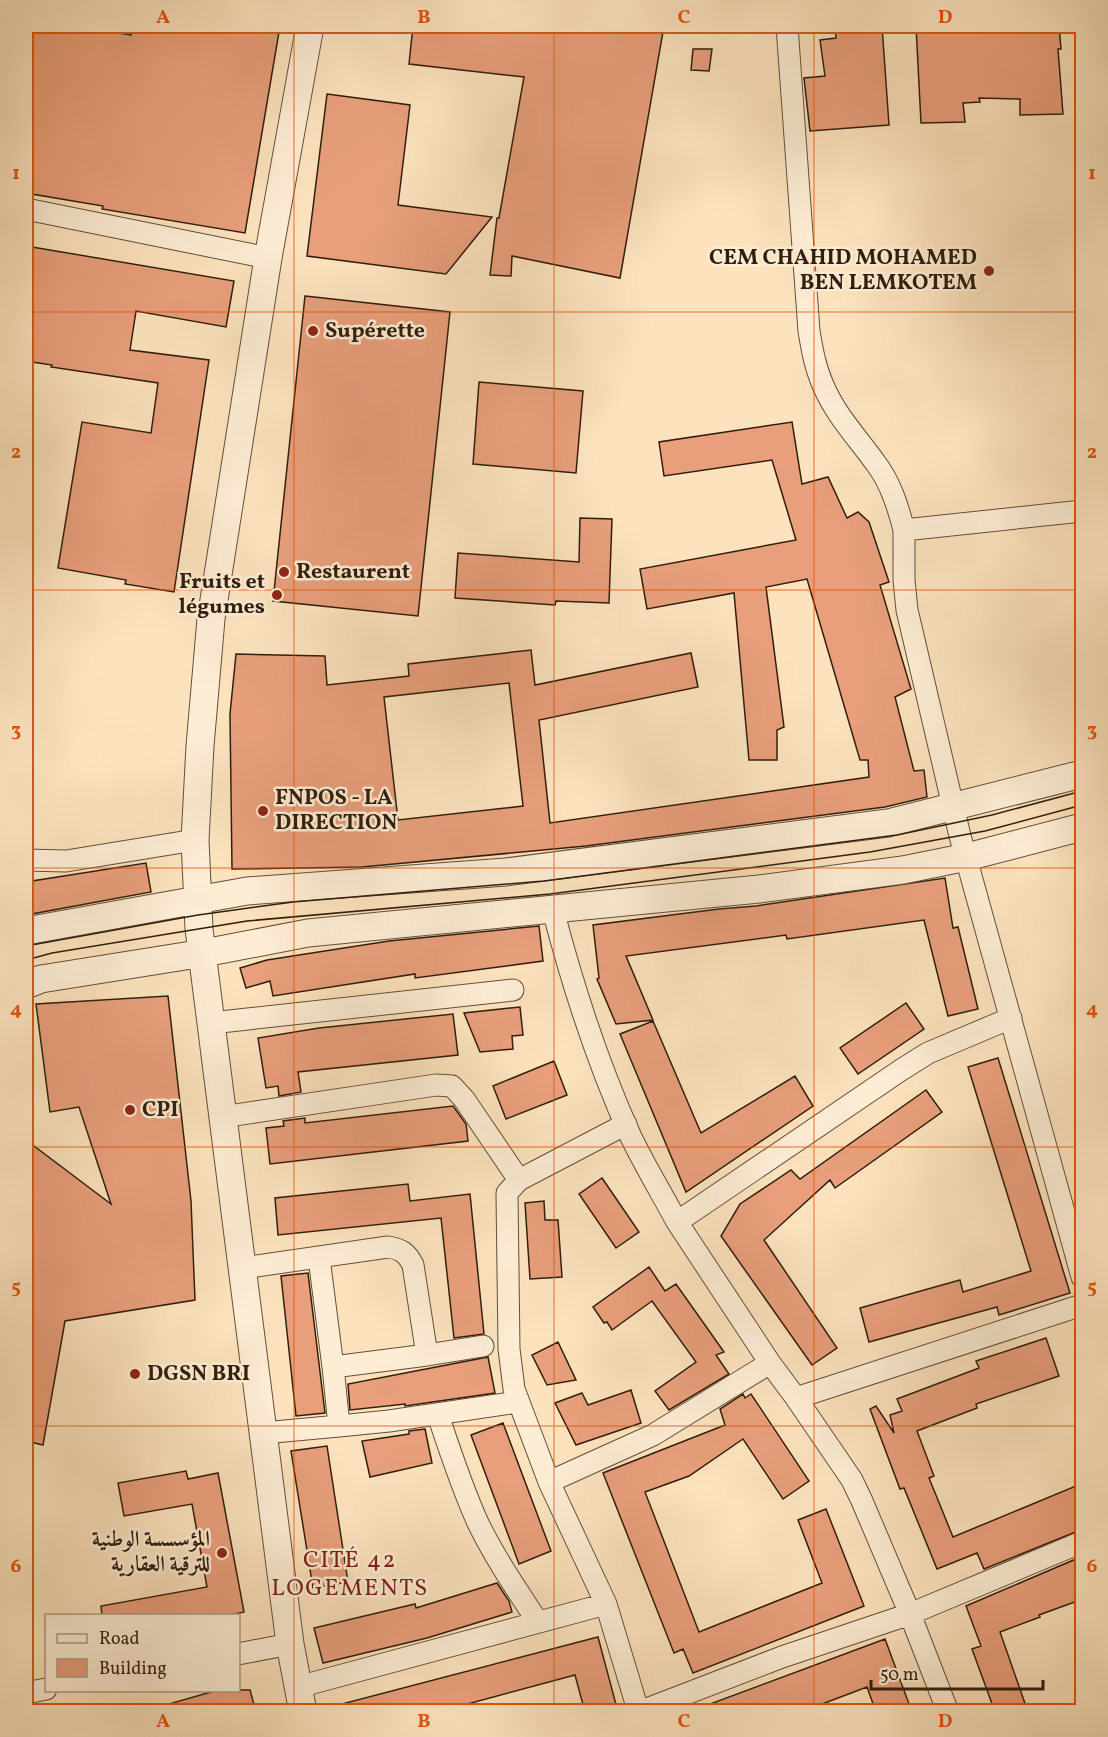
<svg xmlns="http://www.w3.org/2000/svg" width="1108" height="1737" viewBox="0 0 1108 1737" font-family="Vollkorn,Amiri,serif">
	<style>
		.building { fill: #e99f7c; stroke: #301d0d; stroke-width: 1.5; fill-rule: evenodd }
		.lines { fill: none; stroke-linecap: round; stroke-linejoin: round }
		.minor-casing { stroke: #634e39; stroke-width: 23 }
		.tertiary-casing { stroke: #634e39; stroke-width: 29 }
		.minor { stroke: #fdedd5; stroke-width: 21 }
		.tertiary { stroke: #fdedd5; stroke-width: 27 }
		.tram { stroke: #301d0d; stroke-width: 1.5 }
		.grid { fill: none; stroke: #df560c; stroke-width: 1.5; stroke-opacity: 0.55 }
		.poi-dot { fill: #8f2418; stroke: #fdedd5; stroke-width: 2 }
		.labels { text-anchor: middle; dominant-baseline: central; stroke-width: 5; stroke-linejoin: round; paint-order: stroke }
		.poi-label { font-size: 22px; font-weight: bold; fill: #301d0d; stroke: #fdedd5; text-anchor: start }
		.neighbourhood-label { font-size: 24px; letter-spacing: 1.5px; fill: #7a1f14; stroke: #fdedd5 }
		.neatline { fill: none; stroke: #df560c; stroke-width: 2 }
		.grid-label { font-size: 20px; text-anchor: middle; font-weight: bold; fill: #df560c }
	</style>
	<rect width="100%" height="100%" fill="#fce3be"/>
	<filter id="stains"><feTurbulence type="fractalNoise" baseFrequency=".00333" numOctaves="4"/><feColorMatrix values="0 0 0 0 .2 0 0 0 0 .09 0 0 0 0 .02 0 0 0 .5 -.17"/></filter>
	<radialGradient id="worn" r=".72"><stop offset=".6" stop-color="#630" stop-opacity="0"/><stop offset="1" stop-color="#630" stop-opacity=".3"/></radialGradient>
	<path class="building" d="M 32,26 L 71,26 L 131,35 L 133,26 L 280,26 L 245,233 L 102,209 L 103,206 L 26,193 L 26,66 Z
		M 413,26 L 664,26 L 620,278 L 512,256 L 511,276 L 490,275 L 497,218 L 499,218 L 524,77 L 409,64 Z
		M 835,26 L 882,26 L 889,125 L 810,131 L 804,78 L 825,76 L 820,40 L 836,38 Z
		M 916,26 L 1059,26 L 1061,49 L 1058,49 L 1063,114 L 1020,115 L 1020,99 L 979,98 L 980,102 L 963,103 L 965,122 L 921,123 Z
		M 693,49 L 712,49 L 709,71 L 691,70 Z
		M 327,94 L 410,105 L 398,205 L 492,217 L 446,274 L 307,256 Z
		M 26,246 L 234,281 L 226,327 L 136,311 L 130,350 L 209,360 L 174,592 L 125,584 L 126,580 L 58,568 L 82,422 L 151,433 L 158,383 L 51,367 L 52,365 L 26,361 Z
		M 305,296 L 450,312 L 418,616 L 273,601 Z
		M 479,382 L 583,391 L 576,473 L 473,464 Z
		M 792,422 L 802,484 L 828,477 L 847,518 L 858,512 L 869,522 L 889,582 L 880,585 L 911,689 L 895,697 L 914,771 L 924,770 L 927,797 L 885,807 L 586,846 L 362,867 L 232,869 L 230,714 L 236,654 L 325,656 L 327,685 L 409,676 L 408,664 L 531,650 L 535,685 L 691,653 L 698,687 L 539,720 L 550,823 L 869,777 L 868,760 L 860,760 L 807,579 L 766,587 L 784,727 L 777,730 L 777,760 L 749,760 L 734,593 L 647,609 L 640,569 L 796,540 L 772,460 L 664,476 L 659,442 ZM 509,683 L 523,806 L 398,820 L 384,697 Z
		M 580,518 L 612,519 L 609,603 L 556,601 L 555,605 L 455,598 L 458,553 L 579,562 Z
		M 146,863 L 151,892 L 26,915 L 26,882 Z
		M 945,878 L 953,928 L 958,927 L 978,1009 L 948,1016 L 924,920 L 787,939 L 786,935 L 626,956 L 653,1020 L 616,1024 L 597,979 L 599,978 L 593,925 L 719,909 L 756,906 Z
		M 539,926 L 543,961 L 415,978 L 415,974 L 273,996 L 270,981 L 246,988 L 240,968 L 267,960 L 389,941 Z
		M 168,996 L 191,1201 L 195,1300 L 65,1321 L 43,1445 L 26,1441 L 26,1140 L 111,1204 L 79,1107 L 50,1112 L 36,1004 Z
		M 906,1003 L 924,1029 L 858,1074 L 840,1048 Z
		M 520,1007 L 523,1035 L 512,1036 L 513,1049 L 480,1052 L 464,1013 Z
		M 453,1014 L 458,1055 L 298,1072 L 301,1092 L 279,1096 L 278,1086 L 266,1088 L 258,1038 L 319,1028 Z
		M 653,1021 L 701,1133 L 795,1076 L 813,1106 L 686,1192 L 620,1034 Z
		M 998,1058 L 1070,1293 L 999,1315 L 997,1307 L 869,1342 L 860,1308 L 960,1280 L 963,1292 L 1031,1271 L 968,1067 Z
		M 554,1061 L 567,1095 L 506,1119 L 493,1086 Z
		M 926,1090 L 942,1112 L 835,1188 L 830,1180 L 764,1240 L 837,1348 L 812,1365 L 721,1236 L 740,1204 L 791,1170 L 800,1179 Z
		M 453,1106 L 466,1124 L 468,1141 L 270,1164 L 266,1128 L 284,1126 L 283,1121 L 305,1118 L 305,1123 Z
		M 602,1178 L 639,1232 L 616,1248 L 579,1194 Z
		M 408,1184 L 410,1201 L 470,1194 L 484,1334 L 454,1338 L 441,1218 L 278,1235 L 275,1198 Z
		M 544,1201 L 545,1220 L 558,1220 L 562,1277 L 530,1279 L 525,1203 Z
		M 649,1267 L 665,1291 L 676,1284 L 724,1352 L 716,1355 L 729,1374 L 669,1410 L 655,1391 L 696,1362 L 652,1301 L 612,1330 L 607,1322 L 604,1323 L 593,1307 Z
		M 308,1273 L 325,1413 L 296,1416 L 281,1276 Z
		M 1046,1338 L 1059,1376 L 976,1404 L 977,1408 L 917,1431 L 934,1476 L 929,1478 L 953,1537 L 1083,1483 L 1083,1529 L 984,1569 L 977,1553 L 937,1569 L 904,1488 L 900,1489 L 870,1409 L 876,1406 L 894,1433 L 890,1415 L 902,1411 L 897,1399 L 979,1368 L 976,1361 Z
		M 558,1342 L 576,1380 L 547,1385 L 532,1355 Z
		M 488,1357 L 495,1393 L 405,1406 L 405,1404 L 350,1410 L 348,1384 Z
		M 631,1390 L 641,1423 L 576,1445 L 555,1403 L 582,1393 L 588,1405 Z
		M 743,1394 L 745,1398 L 751,1394 L 809,1481 L 783,1499 L 743,1439 L 689,1476 L 645,1492 L 699,1632 L 822,1583 L 798,1520 L 826,1509 L 864,1606 L 693,1673 L 683,1649 L 674,1653 L 603,1473 L 725,1425 L 720,1409 Z
		M 503,1423 L 551,1551 L 519,1564 L 471,1435 Z
		M 425,1429 L 432,1463 L 370,1477 L 362,1441 L 409,1434 L 409,1431 Z
		M 327,1446 L 348,1582 L 313,1588 L 291,1451 Z
		M 186,1471 L 188,1479 L 218,1473 L 244,1612 L 226,1616 L 102,1616 L 101,1606 L 207,1587 L 192,1504 L 124,1516 L 118,1483 Z
		M 1083,1556 L 1083,1599 L 1039,1615 L 1040,1617 L 1000,1632 L 1028,1712 L 995,1712 L 972,1649 L 981,1646 L 966,1606 Z
		M 497,1583 L 509,1601 L 512,1612 L 427,1638 L 323,1663 L 314,1628 L 415,1604 L 416,1608 Z
		M 598,1637 L 618,1712 L 585,1712 L 575,1675 L 438,1712 L 339,1712 L 338,1705 Z
		M 885,1639 L 912,1712 L 876,1712 L 867,1687 L 801,1712 L 694,1712 L 694,1710 Z
		M 218,1690 L 250,1690 L 256,1712 L 163,1712 L 162,1706 Z"/>
	<g class="lines">
		<defs>
			<path id="minor" d="M 787,26 L 809,331 C 812,349 815,367 823,385 C 836,416 858,438 877,465 C 891,484 898,507 904,530
				M 26,209 L 268,258
				M 1082,511 L 904,530 L 904,580 L 907,610 L 960,836 L 1082,1277
				M 26,860 L 66,861 L 195,840
				M 553,910 C 573,987 598,1064 631,1137 C 645,1166 662,1194 677,1222
				M 211,1023 L 513,990
				M 222,1117 L 436,1085 L 452,1086 L 464,1099 L 519,1180
				M 626,1124 L 519,1180 L 507,1193 L 509,1349 L 514,1389 L 549,1482 L 606,1604 L 638,1710
				M 319,1258 L 333,1367
				M 242,1268 L 388,1247 C 401,1249 407,1253 413,1265 L 427,1355
				M 796,1398 L 770,1363 L 677,1222 L 901,1070 L 928,1053 L 1011,1018
				M 438,1415 C 450,1451 462,1488 478,1523 C 495,1558 517,1590 538,1622
				M 339,1426 L 389,1421 L 518,1402
				M 263,1433 L 339,1426 L 333,1367 L 427,1355 L 483,1346
				M 549,1482 L 653,1435 L 770,1363
				M 238,1654 L 290,1644
				M 298,1687 L 606,1604
				M 26,1693 L 46,1689
				M 639,1712 L 782,1657 L 910,1614 L 1082,1542
				M 948,1712 L 910,1614 L 862,1501 L 852,1480 L 796,1398 L 1082,1305"/>
			<path id="tertiary" d="M 26,931 L 247,891 L 506,872 L 888,823 L 1082,774
				M 26,985 L 41,979 L 204,953 L 308,933 L 759,889 L 903,870 L 967,857 L 1082,827
				M 303,1712 L 290,1644 L 199,929 L 195,840 L 200,746 L 211,619 L 268,258 L 310,26"/>
		</defs>
		<use href="#minor" class="minor-casing"/>
		<use href="#tertiary" class="tertiary-casing"/>
		<use href="#minor" class="minor"/>
		<use href="#tertiary" class="tertiary"/>
		<path class="tram" d="M 26,946 L 198,915 L 293,902 L 544,881 L 897,835 L 992,815 L 1082,791
			M 26,960 L 52,953 L 247,921 L 550,894 L 870,852 L 985,831 L 1082,805"/>
	</g>
	<path class="grid" d="M 294,26 L 294,1712M 554,26 L 554,1712M 814,26 L 814,1712M 26,312 L 1082,312M 26,590 L 1082,590M 26,868 L 1082,868M 26,1147 L 1082,1147M 26,1426 L 1082,1426"/>
	<g class="poi-dot">
		<circle cx="989" cy="271" r="6"/>
		<circle cx="313" cy="331" r="6"/>
		<circle cx="284" cy="572" r="6"/>
		<circle cx="277" cy="595" r="6"/>
		<circle cx="263" cy="811" r="6"/>
		<circle cx="130" cy="1110" r="6"/>
		<circle cx="135" cy="1374" r="6"/>
		<circle cx="222" cy="1553" r="6"/>
	</g>
	<g class="labels">
		<g class="poi-label">
			<text x="977" y="258" text-anchor="end">CEM CHAHID MOHAMED<tspan x="977" dy="25">BEN LEMKOTEM</tspan></text>
			<text x="325" y="331">Supérette</text>
			<text x="296" y="572">Restaurent</text>
			<text x="265" y="582" text-anchor="end">Fruits et<tspan x="265" dy="25">légumes</tspan></text>
			<text x="275" y="798">FNPOS - LA<tspan x="275" dy="25">DIRECTION</tspan></text>
			<text x="142" y="1110">CPI</text>
			<text x="147" y="1374">DGSN BRI</text>
			<text x="210" y="1540" text-anchor="end">المؤسسسة الوطنية<tspan x="210" dy="25">للترقية العقارية</tspan></text>
		</g>
		<g class="neighbourhood-label">
			<text x="350" y="1561">CITÉ 42<tspan x="350" dy="28">LOGEMENTS</tspan></text>
		</g>
	</g>
	<rect width="1108" height="1737" fill="none" stroke="#fce3be" stroke-width="66"/>
	<rect x="45" y="1614" width="195" height="78" fill="#fdedd5" stroke="#ab9a85" stroke-width="1.5"/>
	<rect x="57" y="1634" width="30" height="9" fill="#fdedd5" stroke="#ab9a85" stroke-width="1.5"/>
	<text x="99" y="1644" font-size="18" fill="#301d0d">Road</text>
	<rect x="57" y="1659" width="30" height="18" fill="#e99f7c" stroke="#ab9a85" stroke-width="1.5"/>
	<text x="99" y="1674" font-size="18" fill="#301d0d">Building</text>
	<path d="M871 1680v9h172v-9" fill="none" stroke="#301d0d" stroke-width="3"/>
	<text x="880" y="1680" font-size="18" fill="#301d0d" stroke="#fdedd5" stroke-width="4.5" paint-order="stroke">50 m</text>
	<rect x="33" y="33" width="1042" height="1671" class="neatline"/>
	<g class="grid-label">
		<text x="163" y="23">A</text>
		<text x="424" y="23">B</text>
		<text x="684" y="23">C</text>
		<text x="945" y="23">D</text>
		<text x="16" y="179">1</text>
		<text x="1092" y="179">1</text>
		<text x="16" y="458">2</text>
		<text x="1092" y="458">2</text>
		<text x="16" y="736">3</text>
		<text x="1092" y="736">3</text>
		<text x="16" y="1015">4</text>
		<text x="1092" y="1015">4</text>
		<text x="16" y="1293">5</text>
		<text x="1092" y="1293">5</text>
		<text x="16" y="1572">6</text>
		<text x="1092" y="1572">6</text>
		<text x="163" y="1727">A</text>
		<text x="424" y="1727">B</text>
		<text x="684" y="1727">C</text>
		<text x="945" y="1727">D</text>
	</g>
	<rect width="100%" height="100%" filter="url(#stains)"/>
	<rect width="100%" height="100%" fill="url(#worn)"/>
</svg>
